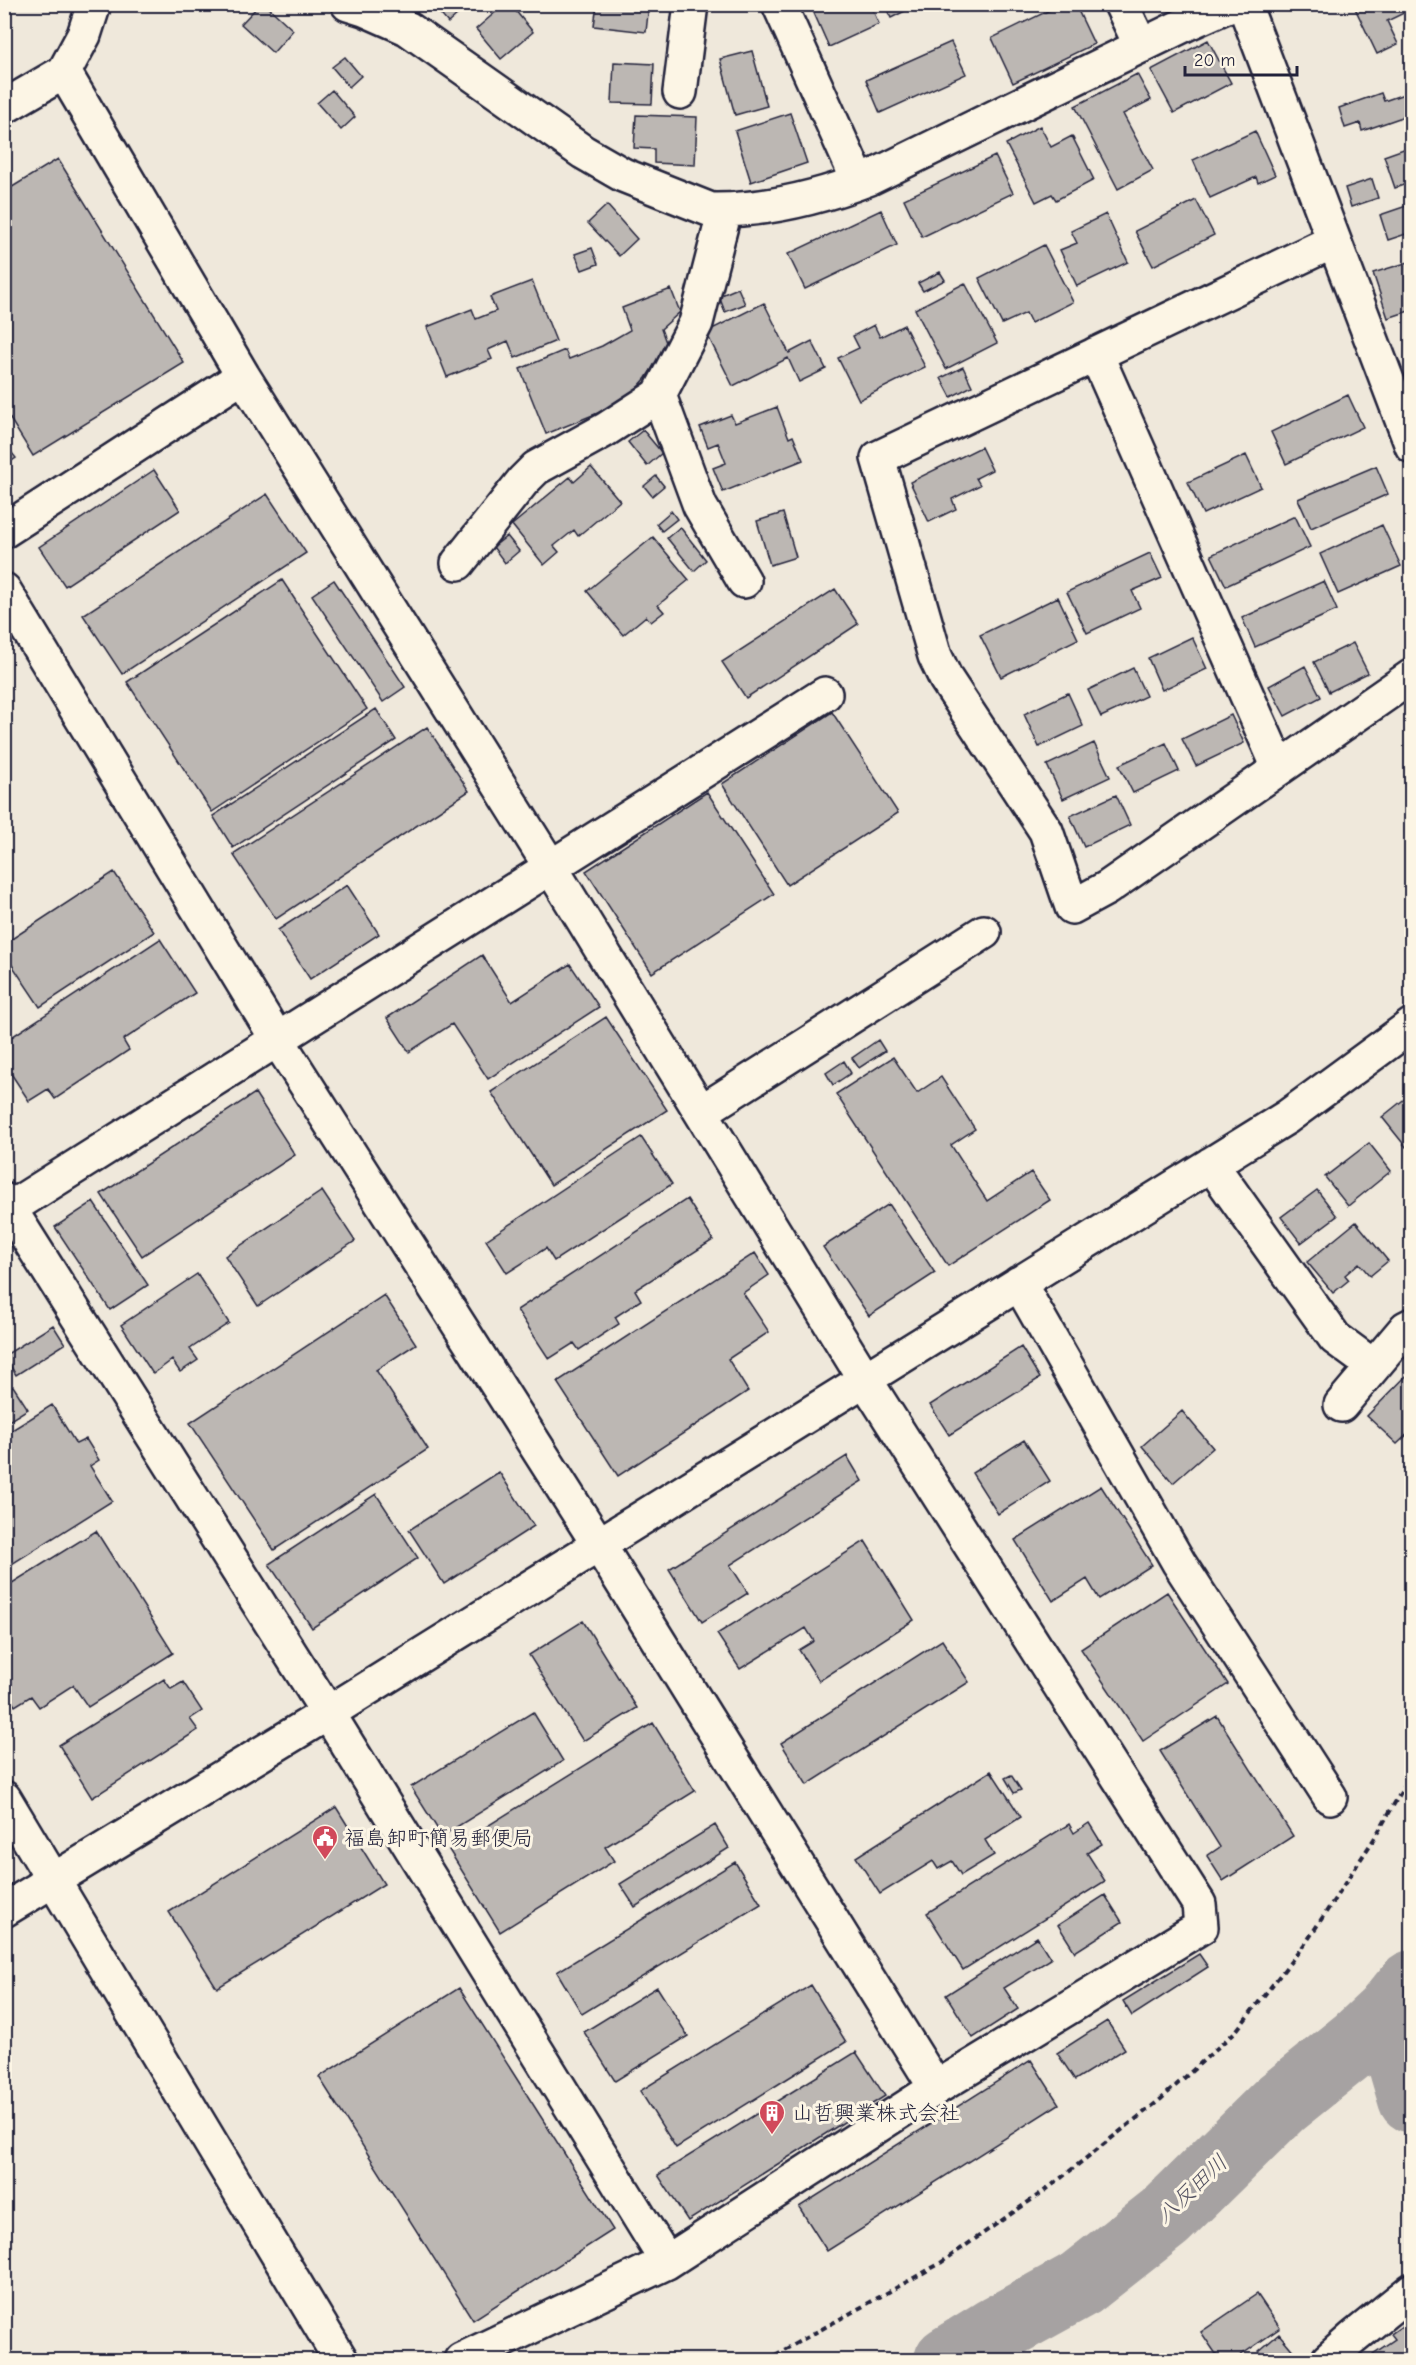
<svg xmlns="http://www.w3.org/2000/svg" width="1416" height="2365" viewBox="0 0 1416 2365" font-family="'Comic Neue','Klee One',sans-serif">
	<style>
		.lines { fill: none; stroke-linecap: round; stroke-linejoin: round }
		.river { stroke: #a6a2a2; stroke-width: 68 }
		.building { fill: #bcb7b3; stroke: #22223b; stroke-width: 1.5 }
		.minor-casing { stroke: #22223b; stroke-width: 38 }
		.path { stroke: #22223b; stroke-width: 4; stroke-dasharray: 6 4.5; stroke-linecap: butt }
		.minor { stroke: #fcf5e5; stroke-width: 33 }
		.labels { text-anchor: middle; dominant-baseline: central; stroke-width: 6; stroke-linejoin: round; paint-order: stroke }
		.poi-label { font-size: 21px; fill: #22223b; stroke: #fcf5e5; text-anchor: start }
		.water-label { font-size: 22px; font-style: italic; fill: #575564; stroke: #fcf5e5 }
	</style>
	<rect width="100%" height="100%" fill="#efe8db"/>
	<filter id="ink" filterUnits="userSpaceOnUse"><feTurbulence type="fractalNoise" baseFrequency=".0167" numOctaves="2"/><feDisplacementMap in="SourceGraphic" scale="12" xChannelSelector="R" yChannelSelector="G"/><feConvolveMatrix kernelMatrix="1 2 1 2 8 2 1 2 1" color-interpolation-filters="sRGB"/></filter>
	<g filter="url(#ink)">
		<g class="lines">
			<path class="river" d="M 1387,2014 L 1412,2099
				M 948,2360 L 993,2332 L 1080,2284 L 1165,2217 L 1280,2104 L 1357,2042 L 1387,2014 L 1412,1984"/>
		</g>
		<path class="building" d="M 260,4 L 265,4 L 293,30 L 273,53 L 241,24 Z
			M 432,4 L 469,4 L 448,23 Z
			M 505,4 L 510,4 L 533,32 L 501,59 L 476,29 Z
			M 597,4 L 649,4 L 646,32 L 594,26 Z
			M 810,4 L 870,4 L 879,24 L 829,47 Z
			M 884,4 L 919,4 L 891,18 Z
			M 1062,4 L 1075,4 L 1094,44 L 1013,83 L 992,38 Z
			M 1353,4 L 1412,4 L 1412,9 L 1387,21 L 1398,44 L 1377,54 Z
			M 1208,40 L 1231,83 L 1174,113 L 1151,70 Z
			M 951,42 L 966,74 L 880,113 L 866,80 Z
			M 752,51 L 767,106 L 735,115 L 720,59 Z
			M 345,57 L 361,76 L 349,87 L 332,67 Z
			M 614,62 L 654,64 L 652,104 L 612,103 Z
			M 1137,74 L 1151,100 L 1123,114 L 1153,170 L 1118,189 L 1075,106 Z
			M 332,90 L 355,117 L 341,130 L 317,103 Z
			M 1381,93 L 1384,101 L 1404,94 L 1411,114 L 1362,131 L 1360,123 L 1345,128 L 1339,108 Z
			M 790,113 L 807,163 L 751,182 L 735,131 Z
			M 636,115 L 697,117 L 695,165 L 654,163 L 654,149 L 634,148 Z
			M 1040,126 L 1051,147 L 1072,136 L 1094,180 L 1056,200 L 1052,194 L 1036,202 L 1006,144 Z
			M 1255,131 L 1275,175 L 1258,183 L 1256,177 L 1210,198 L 1193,160 Z
			M 1412,146 L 1412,182 L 1395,188 L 1384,156 Z
			M 995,156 L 1013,193 L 922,237 L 904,199 Z
			M 58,159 L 184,363 L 33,456 L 4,409 L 4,192 Z
			M 1372,179 L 1378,198 L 1351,207 L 1345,188 Z
			M 1196,200 L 1214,235 L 1153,266 L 1135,231 Z
			M 1412,204 L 1412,232 L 1388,240 L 1380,215 Z
			M 607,205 L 637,239 L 619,256 L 588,223 Z
			M 881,210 L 897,245 L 805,289 L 788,254 Z
			M 1106,214 L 1128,262 L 1077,286 L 1060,250 L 1077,243 L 1071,231 Z
			M 1044,245 L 1073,302 L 1031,323 L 1026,313 L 1002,324 L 979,278 Z
			M 592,248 L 598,264 L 582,270 L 575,254 Z
			M 1412,261 L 1412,310 L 1388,318 L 1373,273 Z
			M 940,272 L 945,280 L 923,291 L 918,283 Z
			M 532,281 L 556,341 L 515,358 L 508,341 L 488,350 L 492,359 L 447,377 L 427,327 L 472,309 L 476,319 L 496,311 L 490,297 Z
			M 965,283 L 997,343 L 946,369 L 915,309 Z
			M 738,288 L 745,304 L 725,312 L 719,296 Z
			M 671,289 L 680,312 L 661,329 L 667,345 L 646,378 L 625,402 L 546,434 L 520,369 L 565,350 L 569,359 L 602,346 L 630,330 L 622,308 Z
			M 764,303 L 789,353 L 812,341 L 826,369 L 799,382 L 788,358 L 733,386 L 706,332 Z
			M 874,325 L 880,337 L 904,325 L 925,367 L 859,400 L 838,358 L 859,348 L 853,336 Z
			M 963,367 L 972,386 L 951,397 L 941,378 Z
			M 1348,395 L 1363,427 L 1286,464 L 1271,432 Z
			M 777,407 L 789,438 L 793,436 L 803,460 L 723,492 L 713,468 L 726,463 L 718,443 L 708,447 L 700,427 L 731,415 L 735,423 Z
			M 643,430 L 662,453 L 647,466 L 628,442 Z
			M 4,443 L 16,458 L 4,466 Z
			M 981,447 L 992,470 L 976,478 L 980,485 L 952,499 L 956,509 L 929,522 L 910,482 Z
			M 1246,455 L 1261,487 L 1203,514 L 1188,482 Z
			M 1376,466 L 1388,494 L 1311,528 L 1298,499 Z
			M 591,467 L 620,501 L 578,536 L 574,530 L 554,546 L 559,552 L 544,565 L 512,525 L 570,477 L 574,482 Z
			M 154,470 L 180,510 L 65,586 L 39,547 Z
			M 656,476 L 664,486 L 652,496 L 644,486 Z
			M 267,494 L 306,553 L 122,674 L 83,615 Z
			M 671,511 L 677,519 L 662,531 L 656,524 Z
			M 783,513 L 796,557 L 770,565 L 757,521 Z
			M 1295,516 L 1310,547 L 1226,586 L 1211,555 Z
			M 1382,525 L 1401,566 L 1338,594 L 1320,554 Z
			M 680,527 L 706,560 L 694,571 L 667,538 Z
			M 507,536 L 519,551 L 505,563 L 493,547 Z
			M 653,537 L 689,580 L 658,605 L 664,612 L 651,622 L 646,616 L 623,635 L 587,591 Z
			M 1150,553 L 1162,578 L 1132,591 L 1140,608 L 1087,633 L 1067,592 Z
			M 282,580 L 367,709 L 212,812 L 127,682 Z
			M 334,580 L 405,687 L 383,702 L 312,595 Z
			M 1324,581 L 1337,610 L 1255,647 L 1242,618 Z
			M 835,589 L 858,624 L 746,698 L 722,662 Z
			M 1058,597 L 1078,639 L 1001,677 L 980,635 Z
			M 1192,637 L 1207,669 L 1162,690 L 1148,658 Z
			M 1353,643 L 1368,673 L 1329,692 L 1314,662 Z
			M 1305,666 L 1321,697 L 1285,716 L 1269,686 Z
			M 1133,668 L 1146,696 L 1101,717 L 1088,690 Z
			M 1068,693 L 1083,726 L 1039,747 L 1024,714 Z
			M 376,709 L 396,740 L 233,848 L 213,816 Z
			M 832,712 L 898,813 L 787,885 L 722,784 Z
			M 1231,715 L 1244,743 L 1196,766 L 1182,739 Z
			M 427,727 L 469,791 L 276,919 L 233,854 Z
			M 1094,743 L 1110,777 L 1063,799 L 1047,765 Z
			M 1166,743 L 1179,771 L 1133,793 L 1119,765 Z
			M 707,792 L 774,894 L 652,973 L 586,871 Z
			M 1116,795 L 1130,825 L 1084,847 L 1070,816 Z
			M 114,872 L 154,932 L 40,1007 L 4,953 L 4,944 Z
			M 347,885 L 379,934 L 310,979 L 278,930 Z
			M 160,939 L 195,993 L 123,1040 L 129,1050 L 55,1099 L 48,1089 L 29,1101 L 4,1063 L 4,1042 Z
			M 482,955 L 512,1002 L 570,964 L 599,1007 L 488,1079 L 452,1024 L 409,1052 L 387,1018 Z
			M 606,1017 L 667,1110 L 551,1185 L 491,1092 Z
			M 878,1040 L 885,1051 L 859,1068 L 852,1058 Z
			M 893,1057 L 917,1093 L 941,1077 L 975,1129 L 951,1145 L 987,1201 L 1031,1172 L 1050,1200 L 948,1266 L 836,1094 Z
			M 844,1061 L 851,1073 L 833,1085 L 826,1073 Z
			M 255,1093 L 295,1155 L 142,1256 L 101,1194 Z
			M 1412,1093 L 1412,1143 L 1406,1147 L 1382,1117 Z
			M 641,1137 L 672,1184 L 554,1261 L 546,1248 L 507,1273 L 486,1240 Z
			M 1369,1143 L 1391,1171 L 1348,1206 L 1325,1177 Z
			M 1317,1190 L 1337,1216 L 1301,1243 L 1281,1217 Z
			M 322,1191 L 355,1241 L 258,1306 L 225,1256 Z
			M 687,1199 L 713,1240 L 635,1290 L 641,1300 L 615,1317 L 619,1324 L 579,1350 L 574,1343 L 549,1359 L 517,1310 Z
			M 93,1202 L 148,1285 L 110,1310 L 55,1227 Z
			M 889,1204 L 935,1273 L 869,1316 L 823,1247 Z
			M 1356,1222 L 1388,1261 L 1370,1276 L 1359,1263 L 1345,1275 L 1349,1280 L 1333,1293 L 1307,1262 Z
			M 755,1253 L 769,1275 L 743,1293 L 769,1332 L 728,1359 L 748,1391 L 618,1476 L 557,1382 Z
			M 197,1274 L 229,1323 L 190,1349 L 198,1360 L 180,1372 L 172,1360 L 153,1374 L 121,1325 Z
			M 384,1295 L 416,1344 L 376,1370 L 428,1449 L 274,1550 L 190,1423 Z
			M 53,1325 L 65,1344 L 16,1375 L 4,1356 Z
			M 1021,1347 L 1040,1378 L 949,1435 L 930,1405 Z
			M 1412,1370 L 1412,1430 L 1397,1444 L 1367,1416 Z
			M 13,1386 L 28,1409 L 4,1424 L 4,1392 Z
			M 52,1405 L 76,1444 L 86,1439 L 99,1460 L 90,1466 L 112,1501 L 4,1569 L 4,1435 Z
			M 1182,1411 L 1213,1448 L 1173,1483 L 1142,1446 Z
			M 1024,1440 L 1050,1481 L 998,1514 L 972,1473 Z
			M 847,1456 L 862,1481 L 730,1565 L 748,1593 L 702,1622 L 669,1569 Z
			M 499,1472 L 534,1526 L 444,1584 L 409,1530 Z
			M 1101,1486 L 1152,1565 L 1099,1599 L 1087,1579 L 1053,1601 L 1015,1540 Z
			M 376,1494 L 418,1558 L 312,1628 L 269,1564 Z
			M 96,1531 L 173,1653 L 88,1707 L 73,1685 L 39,1707 L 31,1696 L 15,1706 L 4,1689 L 4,1588 Z
			M 865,1541 L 914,1620 L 819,1681 L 799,1650 L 814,1641 L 806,1628 L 740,1669 L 717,1634 Z
			M 1167,1592 L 1228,1684 L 1143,1741 L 1081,1649 Z
			M 583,1621 L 637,1708 L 583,1741 L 529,1655 Z
			M 942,1640 L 969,1682 L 807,1785 L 781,1743 Z
			M 164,1679 L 171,1689 L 183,1682 L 202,1711 L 190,1719 L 198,1730 L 92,1798 L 59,1745 Z
			M 533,1712 L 563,1761 L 442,1836 L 411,1787 Z
			M 1217,1716 L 1293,1836 L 1223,1881 L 1207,1856 L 1220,1847 L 1160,1751 Z
			M 653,1723 L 695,1791 L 605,1847 L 614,1861 L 500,1932 L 449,1850 Z
			M 991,1771 L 1021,1817 L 985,1840 L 994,1855 L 961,1875 L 952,1861 L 938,1869 L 933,1861 L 880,1894 L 856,1857 Z
			M 1011,1775 L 1021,1790 L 1014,1793 L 1005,1778 Z
			M 336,1807 L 384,1884 L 217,1988 L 169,1912 Z
			M 1089,1823 L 1102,1844 L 1087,1853 L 1105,1881 L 963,1970 L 927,1913 L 1069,1824 L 1074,1833 Z
			M 715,1825 L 729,1848 L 635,1907 L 620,1884 Z
			M 735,1862 L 761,1904 L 582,2014 L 557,1972 Z
			M 1105,1895 L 1122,1922 L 1075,1952 L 1058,1925 Z
			M 1037,1937 L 1051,1959 L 1004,1988 L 1018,2009 L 973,2038 L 946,1995 Z
			M 1199,1954 L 1208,1967 L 1132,2016 L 1123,2001 Z
			M 811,1985 L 846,2042 L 676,2148 L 640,2091 Z
			M 657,1987 L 688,2036 L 615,2081 L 584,2032 Z
			M 459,1988 L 613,2230 L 473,2320 L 319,2077 Z
			M 1107,2021 L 1125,2049 L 1075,2080 L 1057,2053 Z
			M 856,2052 L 885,2096 L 688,2221 L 658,2175 Z
			M 1031,2060 L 1059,2104 L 827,2251 L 799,2207 Z
			M 1257,2294 L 1280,2328 L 1234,2360 L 1220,2360 L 1201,2332 Z
			M 1412,2319 L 1412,2360 L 1378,2360 L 1373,2354 L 1395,2339 L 1391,2334 Z
			M 1279,2334 L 1295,2353 L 1287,2360 L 1267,2360 L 1259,2351 Z"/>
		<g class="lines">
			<defs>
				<path id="minor" d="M 348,4 L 364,9 L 407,28 L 583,152 L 623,175 L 711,210 C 766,211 818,198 870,178 L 1186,24 L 1231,4
					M 779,4 L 859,182
					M 1121,4 L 1141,46
					M 1244,4 L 1412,446
					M 64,72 L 243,376 L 550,866 L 864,1378 L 1199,1904 L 1201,1927 L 936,2088 L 667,2262 L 461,2360
					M 680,92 L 691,4
					M 4,107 L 64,72 L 84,35 L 94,4
					M 725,210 L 696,323 L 659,395 L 700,506 L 744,581
					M 1334,241 L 878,458 L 935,656 L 946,679 L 1046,831 L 1072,907 L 1107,888 L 1412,676
					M 1096,354 L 1279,768
					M 4,531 L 243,376
					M 458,563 L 523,481 L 536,468 L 605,430 L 659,395
					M 4,590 L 277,1039 L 599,1545 L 936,2088
					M 701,1112 L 984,932
					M 1211,1164 L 1335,1338 L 1373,1366
					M 4,1200 L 328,1713 L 667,2262
					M 4,1212 L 825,694
					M 1019,1283 L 1179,1563 L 1330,1797
					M 1341,1405 L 1406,1328 L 1412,1325
					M 4,1798 L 341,2360
					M 4,1910 L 328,1713 L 1287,1117 L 1412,1025
					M 1328,2360 L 1354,2337 L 1412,2290"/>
			</defs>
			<use href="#minor" class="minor-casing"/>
			<path class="path" d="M 766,2360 L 939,2264 L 1047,2189 L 1161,2099 L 1236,2031 L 1307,1941 L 1374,1839 L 1412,1773"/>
			<use href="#minor" class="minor"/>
		</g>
	</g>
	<defs>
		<symbol id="civic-pin" viewBox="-11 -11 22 30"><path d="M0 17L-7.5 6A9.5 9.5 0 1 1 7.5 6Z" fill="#d1495b" stroke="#fcf5e5"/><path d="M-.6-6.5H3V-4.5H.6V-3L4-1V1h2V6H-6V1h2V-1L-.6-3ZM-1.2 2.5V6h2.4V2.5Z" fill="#fff"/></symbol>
		<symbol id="building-pin" viewBox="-11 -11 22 30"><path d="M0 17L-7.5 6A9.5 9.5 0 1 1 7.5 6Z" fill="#d1495b" stroke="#fcf5e5"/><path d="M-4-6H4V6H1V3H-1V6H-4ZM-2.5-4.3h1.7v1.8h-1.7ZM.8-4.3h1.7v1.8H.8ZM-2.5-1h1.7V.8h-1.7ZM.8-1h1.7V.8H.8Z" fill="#fff"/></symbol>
	</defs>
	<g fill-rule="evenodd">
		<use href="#civic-pin" x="310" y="1823" width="30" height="40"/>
		<use href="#building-pin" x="757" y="2098" width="30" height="40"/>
	</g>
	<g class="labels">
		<g class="poi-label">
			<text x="344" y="1838">福島卸町簡易郵便局</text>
			<text x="792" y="2113">山哲興業株式会社</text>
		</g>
		<g class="water-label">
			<text transform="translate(1192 2189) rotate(-43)">八反田川</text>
		</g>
	</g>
	<rect width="1416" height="2365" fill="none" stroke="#fcf5e5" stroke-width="24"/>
	<rect x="12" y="12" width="1392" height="2341" fill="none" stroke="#22223b" stroke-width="2" filter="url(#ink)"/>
	<path d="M1185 66v9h112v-9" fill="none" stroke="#22223b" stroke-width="3"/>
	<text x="1194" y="66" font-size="18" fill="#22223b" stroke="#fcf5e5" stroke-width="4.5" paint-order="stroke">20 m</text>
</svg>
